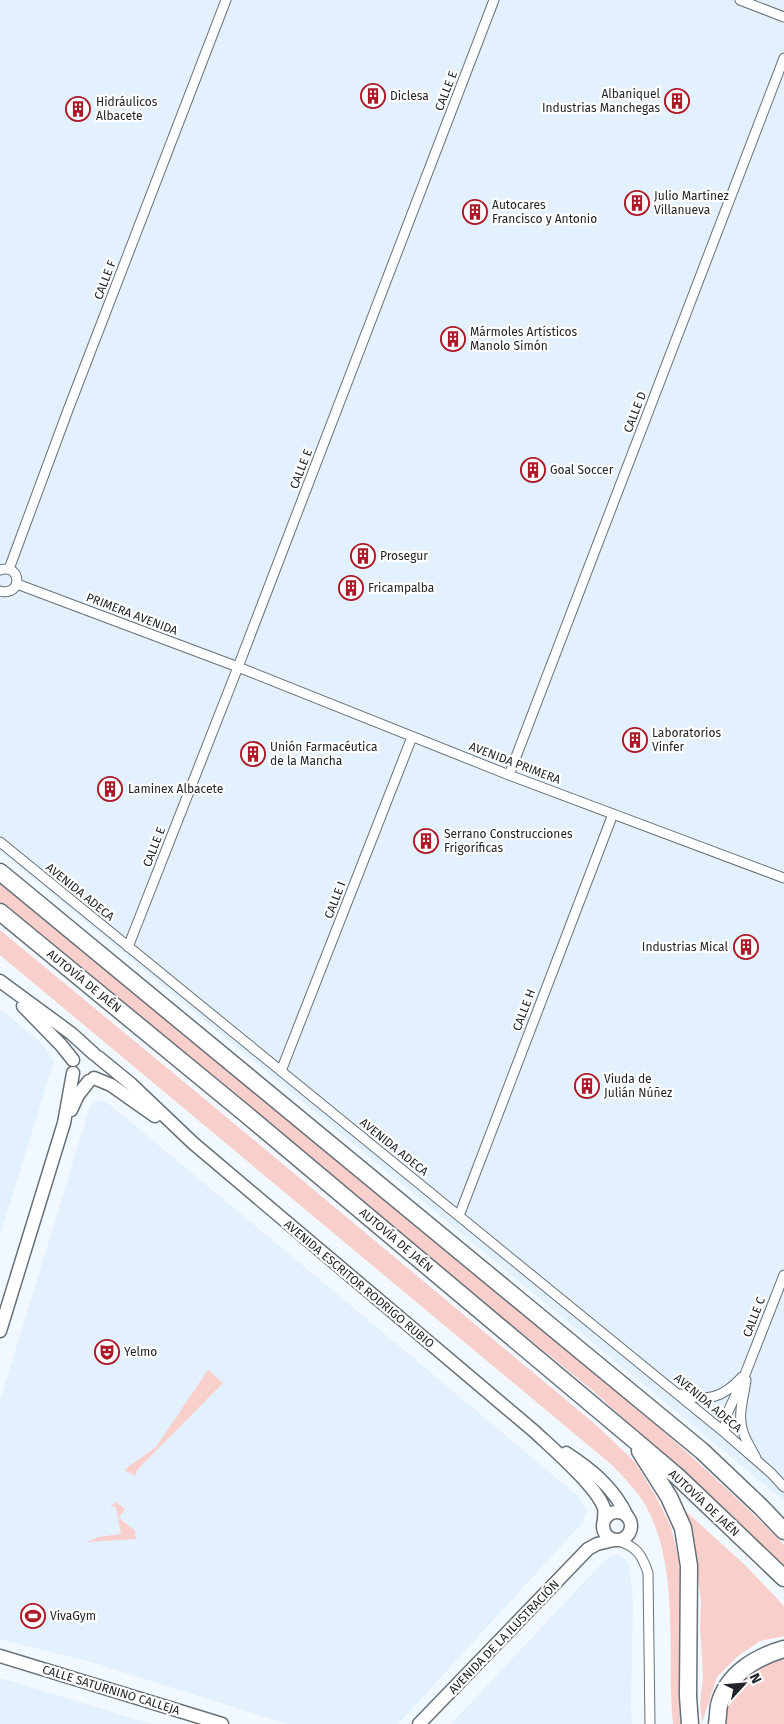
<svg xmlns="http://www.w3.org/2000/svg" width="784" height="1724" viewBox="0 0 784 1724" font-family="'Fira Sans',sans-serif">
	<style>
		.built { fill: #e3f0fe }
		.green { fill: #f8cfcb }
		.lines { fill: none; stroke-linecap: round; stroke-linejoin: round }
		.street-casing { stroke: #67717a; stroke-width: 11 }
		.secondary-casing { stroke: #67717a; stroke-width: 15 }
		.highway-casing { stroke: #67717a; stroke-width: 19 }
		.street { stroke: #fff; stroke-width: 9 }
		.secondary { stroke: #fff; stroke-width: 12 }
		.highway { stroke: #fff; stroke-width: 16 }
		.labels { text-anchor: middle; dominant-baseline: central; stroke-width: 4.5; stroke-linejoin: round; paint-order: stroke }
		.street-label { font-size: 12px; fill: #212529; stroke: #fff }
		.poi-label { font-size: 12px; fill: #212529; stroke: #fff; text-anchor: start }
	</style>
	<rect width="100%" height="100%" fill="#f2f8ff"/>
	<path class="built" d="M 0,0 L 784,0 L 784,1501 L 0,851 Z
		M 0,1009 L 42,1043 L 54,1061 L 0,1235 Z
		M 97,1100 L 108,1103 L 349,1304 L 579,1497 L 587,1510 L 583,1522 L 398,1724 L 287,1724 L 91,1662 L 0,1639 L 0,1401 L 90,1106 Z
		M 617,1555 L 624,1558 L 629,1564 L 633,1600 L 631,1707 L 632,1724 L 451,1724 L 600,1565 L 609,1557 Z
		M 0,1678 L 40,1690 L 151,1724 L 0,1724 Z"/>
	<path class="green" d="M 0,884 L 593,1370 C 658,1427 724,1483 784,1545 L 784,1568 L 723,1509 L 592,1390 L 425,1255 L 0,903 Z
		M 0,930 L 201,1096 L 595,1424 L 635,1462 L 655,1495 L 671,1527 L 679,1561 L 681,1589 L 679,1697 L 683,1724 L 673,1724 C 666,1652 681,1572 646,1506 C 637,1490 624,1478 612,1465 L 0,955 Z
		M 208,1370 L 223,1383 L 138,1469 L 135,1476 L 124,1470 L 156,1447 Z
		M 116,1502 L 125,1509 L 119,1518 L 135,1531 L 136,1539 L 87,1542 L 98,1537 L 121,1534 L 116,1507 L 110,1507 Z
		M 680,1506 L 746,1566 L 784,1606 L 784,1636 L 760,1641 L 738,1656 L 717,1677 L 702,1723 L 700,1705 L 703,1675 L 700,1626 L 701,1601 L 693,1541 Z
		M 784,1654 L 784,1724 L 722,1724 L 729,1697 L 740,1680 L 756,1664 Z"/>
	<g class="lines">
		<defs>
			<path id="street" d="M 740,0 L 784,17
				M 9,569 L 68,410 L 226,0
				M 0,570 C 22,563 23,597 0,591
				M 17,584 L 238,667 L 509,775 L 784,878
				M 509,775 L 784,58
				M 0,842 L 724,1432 L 771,1473 L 784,1487
				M 128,947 L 238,667 L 494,0
				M 281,1071 L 412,737
				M 459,1216 L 613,814
				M 746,1380 C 744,1397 737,1415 743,1432 C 746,1441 752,1450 756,1458
				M 680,1394 C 707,1402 723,1398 742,1377
				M 724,1432 L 727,1414 L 744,1377 L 784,1275
				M 619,1541 C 637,1547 642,1555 648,1573 L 650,1724"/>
			<path id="secondary" d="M 0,981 L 72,1034 L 94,1054
				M 23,1006 L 61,1045 L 73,1060
				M 98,1057 L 131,1084 L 193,1143 L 535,1432 C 553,1449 596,1486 604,1508 C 605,1512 604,1515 604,1519
				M 94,1078 L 111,1085 L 155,1116
				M 71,1110 L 78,1095 L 89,1081
				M 0,1331 L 64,1123 L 73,1073
				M 566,1453 C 591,1469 614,1488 627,1516
				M603 1526a14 14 0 1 1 28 0a14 14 0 1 1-28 0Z
				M 0,1656 L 222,1724
				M 419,1724 L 588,1549 L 597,1544 L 614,1540"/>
			<path id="highway" d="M 0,872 L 702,1451 L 761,1507 L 784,1531
				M 0,912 L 247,1115 L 632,1438 L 677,1476 L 784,1578
				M 640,1451 L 669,1497 L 683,1528 L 689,1566 L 688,1696 L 690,1724
				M 717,1724 C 718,1718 718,1711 719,1705 C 727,1674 756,1657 784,1649"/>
		</defs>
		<use href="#street" class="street-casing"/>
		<use href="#secondary" class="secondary-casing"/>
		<use href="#highway" class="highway-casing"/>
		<use href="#street" class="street"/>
		<use href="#secondary" class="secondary"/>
		<use href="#highway" class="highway"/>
	</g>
	<defs>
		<symbol id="building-ring" viewBox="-11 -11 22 22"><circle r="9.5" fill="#fff" stroke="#ac1827" stroke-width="1.5"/><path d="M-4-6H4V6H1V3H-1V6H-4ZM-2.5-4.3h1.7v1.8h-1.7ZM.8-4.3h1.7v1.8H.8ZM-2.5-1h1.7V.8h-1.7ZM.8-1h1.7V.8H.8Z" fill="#ac1827"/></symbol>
		<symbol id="theatre-ring" viewBox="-11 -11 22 22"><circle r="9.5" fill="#fff" stroke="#ac1827" stroke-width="1.5"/><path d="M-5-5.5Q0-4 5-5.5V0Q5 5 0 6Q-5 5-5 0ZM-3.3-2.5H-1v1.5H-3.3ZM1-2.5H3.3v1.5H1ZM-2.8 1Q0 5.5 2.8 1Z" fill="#ac1827"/></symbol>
		<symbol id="stadium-ring" viewBox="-11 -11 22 22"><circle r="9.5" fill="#fff" stroke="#ac1827" stroke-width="1.5"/><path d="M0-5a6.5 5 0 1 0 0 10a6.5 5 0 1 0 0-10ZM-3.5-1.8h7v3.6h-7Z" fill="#ac1827"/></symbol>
	</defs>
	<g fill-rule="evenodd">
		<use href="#building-ring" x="359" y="82" width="28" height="28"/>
		<use href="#building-ring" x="663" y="87" width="28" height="28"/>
		<use href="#building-ring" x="64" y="95" width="28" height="28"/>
		<use href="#building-ring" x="623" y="189" width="28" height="28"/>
		<use href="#building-ring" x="461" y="198" width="28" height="28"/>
		<use href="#building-ring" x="439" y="325" width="28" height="28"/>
		<use href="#building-ring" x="519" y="456" width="28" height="28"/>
		<use href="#building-ring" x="349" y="542" width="28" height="28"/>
		<use href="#building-ring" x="337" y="574" width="28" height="28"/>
		<use href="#building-ring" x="621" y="726" width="28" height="28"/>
		<use href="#building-ring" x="239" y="740" width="28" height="28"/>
		<use href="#building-ring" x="96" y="775" width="28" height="28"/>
		<use href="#building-ring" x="412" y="827" width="28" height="28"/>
		<use href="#building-ring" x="732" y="933" width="28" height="28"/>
		<use href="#building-ring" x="573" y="1072" width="28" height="28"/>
		<use href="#theatre-ring" x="93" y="1338" width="28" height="28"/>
		<use href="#stadium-ring" x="19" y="1602" width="28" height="28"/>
	</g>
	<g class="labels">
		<g class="street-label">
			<text transform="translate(446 91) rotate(-69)">CALLE E</text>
			<text transform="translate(105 280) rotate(-69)">CALLE F</text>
			<text transform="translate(635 412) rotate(-69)">CALLE D</text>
			<text transform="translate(301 469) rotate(-69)">CALLE E</text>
			<text transform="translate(132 614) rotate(21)">PRIMERA AVENIDA</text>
			<text transform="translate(515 763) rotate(21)">AVENIDA PRIMERA</text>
			<text transform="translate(154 847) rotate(-69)">CALLE E</text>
			<text transform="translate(80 892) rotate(39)">AVENIDA ADECA</text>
			<text transform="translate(335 900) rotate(-69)">CALLE I</text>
			<text transform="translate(84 981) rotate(39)">AUTOVÍA DE JAÉN</text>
			<text transform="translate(524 1010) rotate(-69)">CALLE H</text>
			<text transform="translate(394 1147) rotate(39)">AVENIDA ADECA</text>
			<text transform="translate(396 1240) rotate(40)">AUTOVÍA DE JAÉN</text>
			<text transform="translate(359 1284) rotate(40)">AVENIDA ESCRITOR RODRIGO RUBIO</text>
			<text transform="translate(754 1317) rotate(-69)">CALLE C</text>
			<text transform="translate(708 1403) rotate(40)">AVENIDA ADECA</text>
			<text transform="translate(704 1503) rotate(43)">AUTOVÍA DE JAÉN</text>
			<text transform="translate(504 1637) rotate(-46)">AVENIDA DE LA ILUSTRACIÓN</text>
			<text transform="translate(111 1690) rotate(17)">CALLE SATURNINO CALLEJA</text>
		</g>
		<g class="poi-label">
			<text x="660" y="94" text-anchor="end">Albaniquel<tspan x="660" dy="14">Industrias Manchegas</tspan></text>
			<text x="390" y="96">Diclesa</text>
			<text x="96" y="102">Hidráulicos<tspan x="96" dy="14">Albacete</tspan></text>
			<text x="654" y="196">Julio Martínez<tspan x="654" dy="14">Villanueva</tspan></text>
			<text x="492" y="205">Autocares<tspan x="492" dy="14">Francisco y Antonio</tspan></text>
			<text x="470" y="332">Mármoles Artísticos<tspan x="470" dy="14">Manolo Simón</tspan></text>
			<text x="550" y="470">Goal Soccer</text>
			<text x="380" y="556">Prosegur</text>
			<text x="368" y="588">Fricampalba</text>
			<text x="652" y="733">Laboratorios<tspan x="652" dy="14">Vinfer</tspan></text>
			<text x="270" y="747">Unión Farmacéutica<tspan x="270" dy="14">de la Mancha</tspan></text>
			<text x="128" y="789">Laminex Albacete</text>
			<text x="444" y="834">Serrano Construcciones<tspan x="444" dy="14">Frigoríficas</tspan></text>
			<text x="728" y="947" text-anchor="end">Industrias Mical</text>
			<text x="604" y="1079">Viuda de<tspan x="604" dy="14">Julián Núñez</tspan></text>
			<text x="124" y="1352">Yelmo</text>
			<text x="50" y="1616">VivaGym</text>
		</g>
	</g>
	<g transform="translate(744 1684) rotate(64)" stroke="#ffffff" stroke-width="4" paint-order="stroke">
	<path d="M0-4L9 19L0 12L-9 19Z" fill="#212529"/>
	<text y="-8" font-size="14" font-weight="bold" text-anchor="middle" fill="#212529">N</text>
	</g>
</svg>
